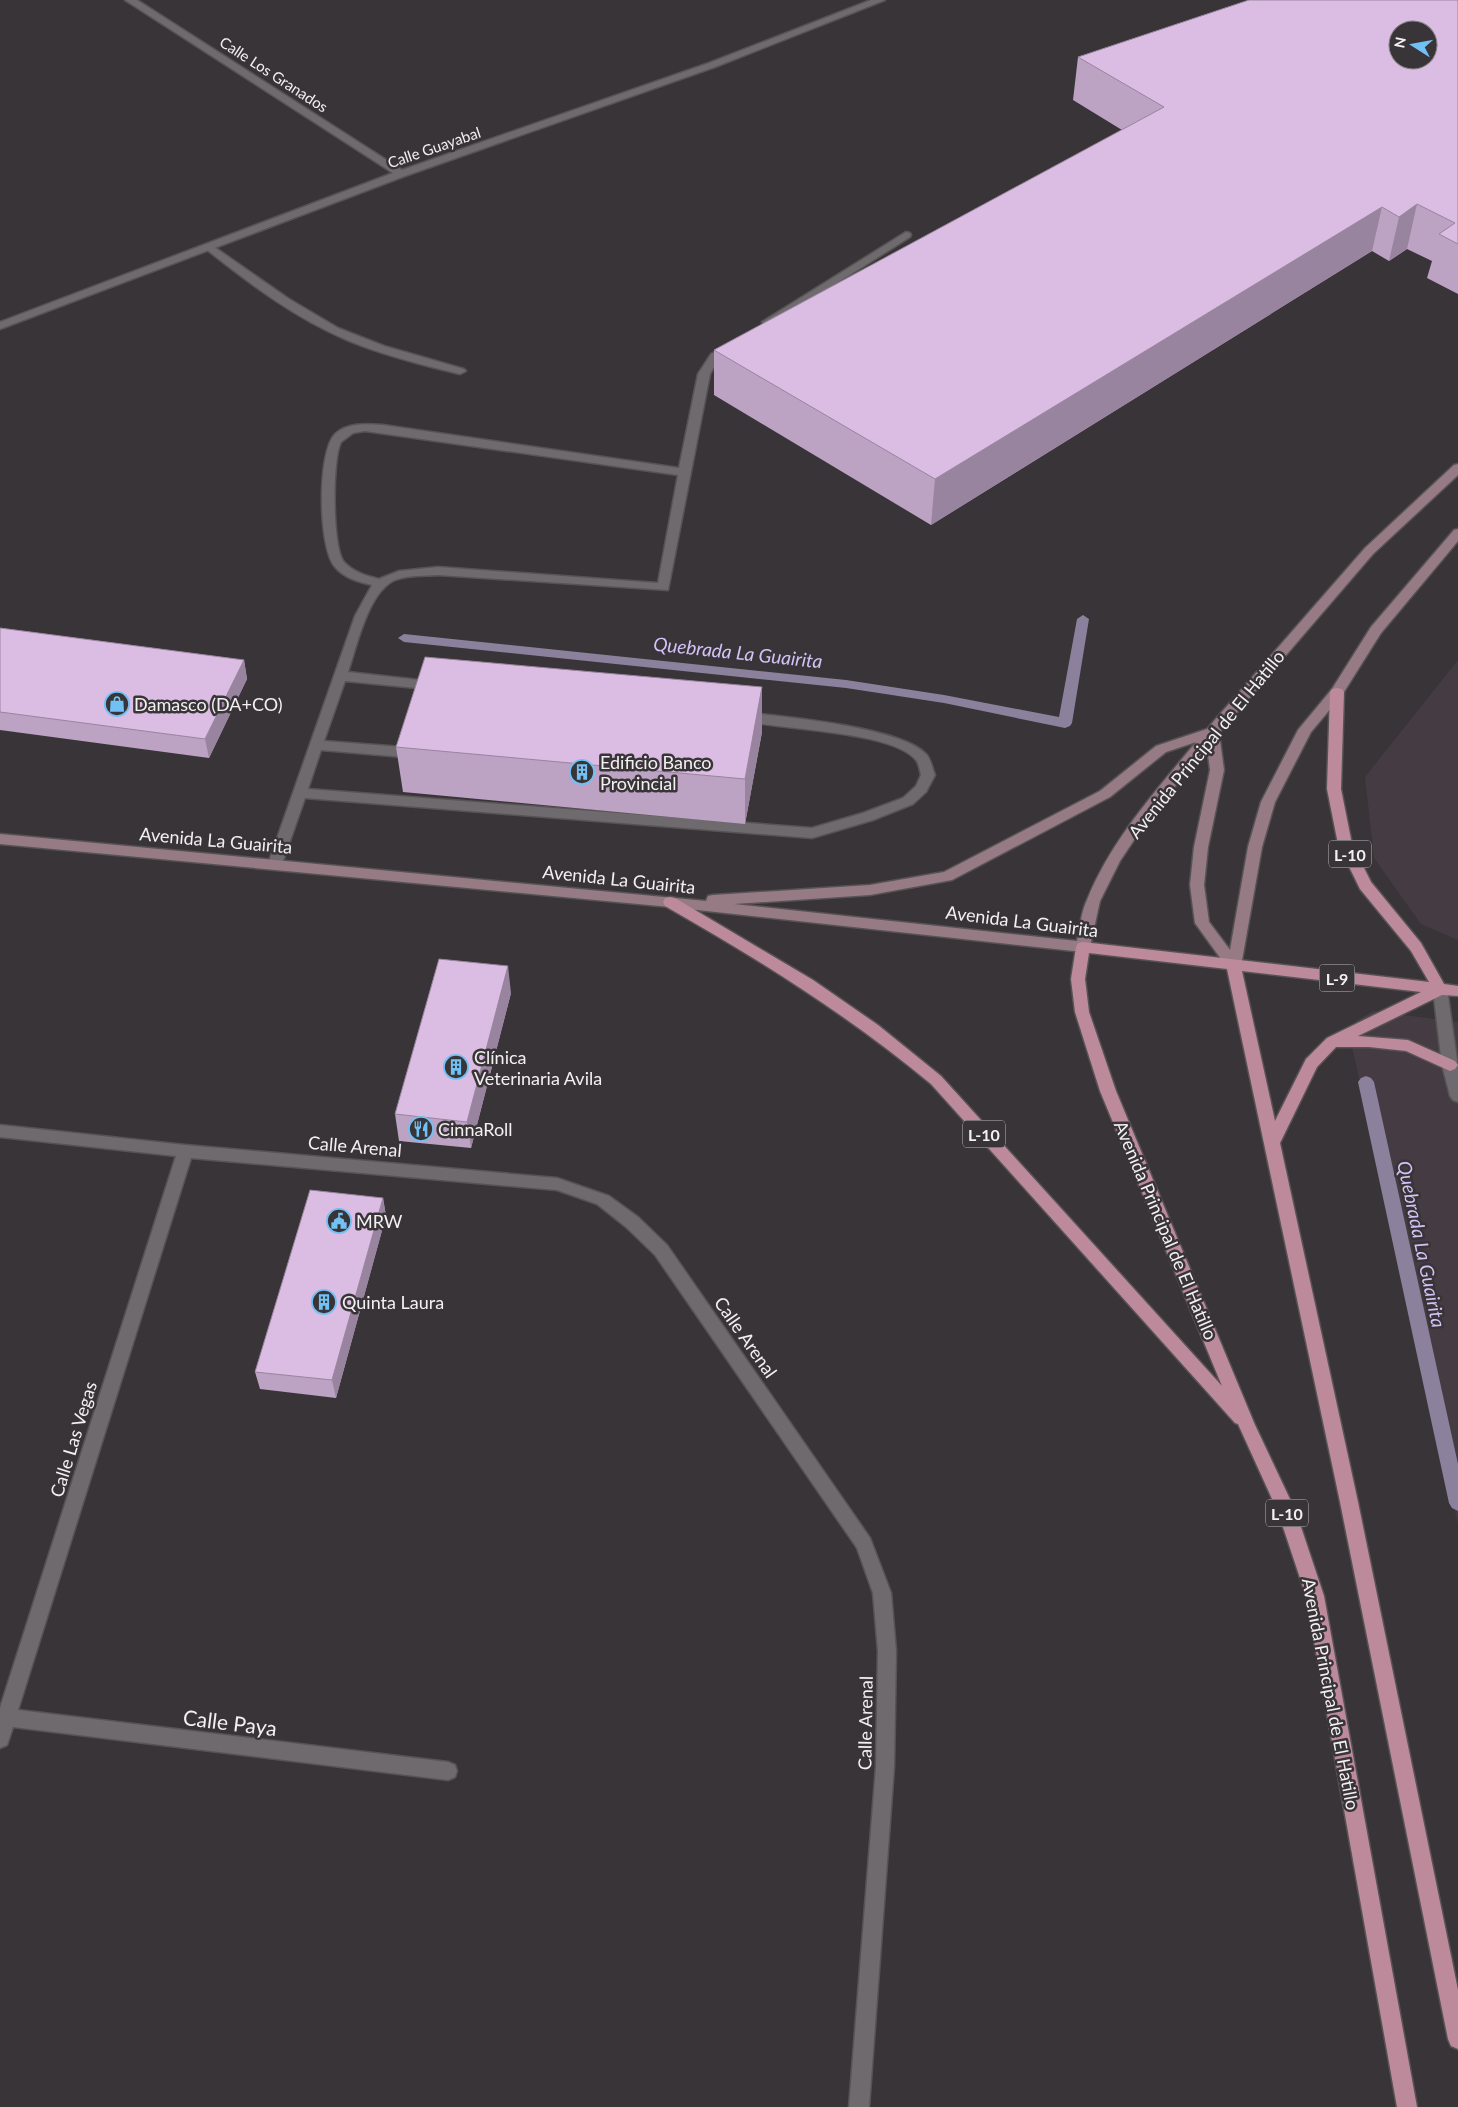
<svg xmlns="http://www.w3.org/2000/svg" width="1458" height="2107" viewBox="0 0 1458 2107" font-family="Lato,sans-serif">
	<style>
		.built { fill: #453b42 }
		.lines { fill: none; stroke-linecap: round; stroke-linejoin: round }
		.stream { fill: #8b819d; fill-rule: evenodd }
		.lane-casing { stroke: #575355; stroke-width: 3 }
		.street-casing { stroke: #575355; stroke-width: 3 }
		.secondary-casing { stroke: #575355; stroke-width: 3 }
		.primary-casing { stroke: #575355; stroke-width: 3 }
		.lane { fill: #6f6a6d; fill-rule: evenodd }
		.street { fill: #6f6a6d; fill-rule: evenodd }
		.secondary { fill: #967a84; fill-rule: evenodd }
		.primary { fill: #bc8a9a; fill-rule: evenodd }
		.wall { fill: #bca2c3 }
		.shaded-wall { fill: #99849f }
		.building { fill: #dbbce3; stroke: #99849f; fill-rule: evenodd }
		.labels { text-anchor: middle; dominant-baseline: central; stroke-width: 5; stroke-linejoin: round; paint-order: stroke }
		.far-street-label { font-size: 15px; fill: #f3f0f2; stroke: #393437 }
		.shield { fill: #393437; stroke: #bbb8ba; stroke-width: 1 }
		.shield-label { font-size: 16px; font-weight: bold; fill: #f3f0f2 }
		.poi-label { font-size: 18px; fill: #f3f0f2; stroke: #393437; text-anchor: start }
		.street-label { font-size: 18px; fill: #f3f0f2; stroke: #393437 }
		.water-label { font-size: 19px; font-style: italic; fill: #d3c2f7; stroke: #393437 }
		.near-street-label { font-size: 21px; fill: #f3f0f2; stroke: #393437 }
	</style>
	<rect width="100%" height="100%" fill="#393437"/>
	<path class="built" d="M 1458,660 L 1458,940 L 1421,924 L 1374,858 L 1365,777 Z
		M 1373,1011 L 1458,1022 L 1458,1525 L 1351,1042 L 1356,1021 Z"/>
	<g class="lines">
		<path class="stream" d="M 1083,615 L 1089,619 L 1072,723 L 1070,726 L 1065,728 L 944,703 L 846,688 L 404,642 L 398,638 L 404,634 L 846,680 L 944,695 L 1059,717 L 1077,619 Z
			M 1366,1076 L 1371,1078 L 1374,1082 L 1458,1464 L 1458,1511 L 1452,1508 L 1449,1503 L 1358,1082 L 1361,1078 Z"/>
		<defs>
			<path id="lane" d="M 906,232 L 910,233 L 911,235 L 910,237 L 772,324 L 764,324 L 762,322 Z
				M 210,244 L 289,299 L 338,328 L 384,346 L 464,369 L 466,371 L 460,374 C 422,365 383,355 347,340 C 295,318 250,284 206,249 L 205,247 Z
				M 729,344 L 735,347 L 719,358 L 710,374 L 668,590 L 438,575 C 424,576 408,575 395,580 C 368,592 357,646 348,672 L 437,682 L 442,683 L 444,686 L 442,689 L 437,690 L 345,681 L 324,741 L 415,748 L 420,750 L 422,753 L 420,756 L 415,758 L 321,750 L 308,789 L 812,828 L 863,813 L 903,798 L 916,786 L 921,775 C 920,771 919,764 916,760 C 892,730 775,730 736,719 L 734,716 L 736,713 L 741,712 C 780,716 901,727 926,754 C 931,759 932,768 935,775 L 926,792 L 913,804 L 873,820 L 812,838 L 305,798 L 282,864 L 280,868 L 270,868 L 268,864 L 355,616 L 372,585 C 359,582 344,578 335,567 C 318,548 317,452 335,434 C 348,422 367,424 383,425 L 679,468 L 698,374 L 711,354 ZM 365,431 L 678,475 L 658,583 L 438,567 L 399,571 L 379,579 C 367,576 353,572 344,562 C 332,548 332,459 341,442 L 353,433 Z"/>
			<path id="street" d="M 125,0 L 137,0 L 402,170 L 709,63 L 871,0 L 885,0 L 715,67 L 405,176 L 0,329 L 0,322 L 393,173 Z
				M 1440,984 L 1445,985 L 1447,989 L 1458,1067 L 1458,1102 L 1453,1100 L 1450,1096 L 1442,1065 L 1433,989 L 1435,985 Z
				M 0,1125 L 185,1145 L 557,1178 L 609,1196 L 638,1217 L 667,1245 L 870,1538 L 891,1593 L 896,1651 L 894,1767 L 869,2107 L 849,2107 L 876,1767 L 878,1651 L 873,1593 L 857,1548 L 655,1255 L 626,1227 L 597,1204 L 557,1190 L 191,1158 L 18,1710 L 448,1762 L 455,1765 L 457,1771 L 455,1777 L 448,1780 L 13,1727 L 7,1745 L 0,1748 L 0,1708 L 176,1156 L 0,1137 Z"/>
			<path id="secondary" d="M 1458,464 L 1458,475 L 1373,554 L 1219,733 L 1224,770 L 1208,847 L 1204,885 L 1209,922 L 1230,950 L 1248,847 L 1261,802 L 1298,730 L 1332,689 L 1371,627 L 1454,530 L 1458,529 L 1458,541 L 1381,633 L 1342,695 L 1311,732 L 1275,802 L 1262,847 L 1241,966 L 1239,970 L 1234,971 L 1229,970 L 1195,923 L 1190,885 L 1194,847 L 1210,770 L 1207,747 L 1146,822 L 1120,861 L 1100,901 L 1090,947 L 1088,951 L 1083,952 L 670,907 L 0,844 L 0,834 L 706,901 L 708,896 L 713,895 L 870,885 L 944,872 L 1100,791 L 1156,746 L 1207,729 L 1365,548 L 1454,465 ZM 1196,742 C 1156,791 1111,840 1087,900 C 1081,912 1080,928 1077,941 L 734,904 L 870,895 L 952,880 L 1110,797 L 1166,752 Z"/>
			<path id="primary" d="M 1337,688 L 1342,689 L 1344,692 L 1341,789 L 1352,844 L 1371,882 L 1421,943 L 1444,984 L 1458,986 L 1458,996 L 1442,995 L 1358,1036 L 1408,1040 L 1455,1061 L 1458,1065 L 1455,1069 L 1450,1071 L 1406,1051 L 1369,1047 L 1336,1047 L 1317,1067 L 1280,1143 L 1358,1502 L 1458,1990 L 1458,2049 L 1451,2046 L 1448,2039 L 1340,1502 L 1227,969 L 1089,953 L 1085,979 L 1089,1012 L 1116,1091 L 1255,1425 L 1296,1512 L 1324,1596 L 1417,2107 L 1397,2107 L 1306,1596 L 1278,1512 L 1238,1424 L 1235,1423 L 931,1084 C 848,1015 758,959 665,906 L 663,902 L 665,898 L 670,897 L 675,898 L 813,980 L 878,1025 L 941,1076 L 1222,1386 L 1100,1091 L 1075,1012 L 1071,979 L 1076,947 L 1078,943 L 1083,942 L 1429,982 L 1411,951 L 1360,889 L 1338,844 L 1327,789 L 1330,692 L 1332,689 ZM 1242,971 L 1421,992 L 1327,1038 L 1306,1059 L 1275,1121 Z"/>
		</defs>
		<use href="#lane" class="lane-casing"/>
		<use href="#street" class="street-casing"/>
		<use href="#secondary" class="secondary-casing"/>
		<use href="#primary" class="primary-casing"/>
		<use href="#lane" class="lane"/>
		<use href="#street" class="street"/>
		<use href="#secondary" class="secondary"/>
		<use href="#primary" class="primary"/>
	</g>
	<path class="wall" d="M 1458,0 L 1458,294 L 1427,278 L 1432,261 L 1407,249 L 1389,261 L 1372,251 L 931,525 L 714,395 L 714,350 L 1122,130 L 1073,100 L 1078,57 Z
		M 0,628 L 244,660 L 247,679 L 209,758 L 0,730 Z
		M 762,732 L 745,824 L 403,792 L 396,747 Z
		M 511,993 L 471,1148 L 399,1141 L 395,1114 Z
		M 383,1198 L 386,1216 L 336,1398 L 260,1389 L 255,1372 Z"/>
	<path class="shaded-wall" d="M 1417,204 L 1407,249 L 1389,261 L 1399,217 Z
		M 1382,207 L 1372,251 L 931,525 L 935,479 Z
		M 244,660 L 247,679 L 209,758 L 205,739 Z
		M 762,687 L 762,732 L 745,824 L 745,779 Z
		M 508,966 L 511,993 L 471,1148 L 467,1122 Z
		M 383,1198 L 386,1216 L 336,1398 L 332,1380 Z"/>
	<path class="building" d="M 1249,0 L 1458,0 L 1458,244 L 1439,234 L 1455,223 L 1417,204 L 1399,217 L 1382,207 L 935,479 L 714,350 L 1164,107 L 1078,57 ZM 1398,30 L 1428,30 L 1428,60 L 1398,60 Z
		M 0,628 L 244,660 L 205,739 L 0,712 Z
		M 425,657 L 762,687 L 745,779 L 396,747 Z
		M 439,959 L 508,966 L 467,1122 L 395,1114 Z
		M 310,1190 L 383,1198 L 332,1380 L 255,1372 Z"/>
	<defs>
		<symbol id="shop-ring" viewBox="-11 -11 22 22"><circle r="9.5" fill="#393437" stroke="#71c1f5" stroke-width="1.5"/><path d="M-5-2.5h2.3a2.7 3.5 0 0 1 5.4 0H5L5.5 6h-11ZM-1.5-2.5h3a1.5 2.3 0 0 0-3 0Z" fill="#71c1f5"/></symbol>
		<symbol id="building-ring" viewBox="-11 -11 22 22"><circle r="9.5" fill="#393437" stroke="#71c1f5" stroke-width="1.5"/><path d="M-4-6H4V6H1V3H-1V6H-4ZM-2.5-4.3h1.7v1.8h-1.7ZM.8-4.3h1.7v1.8H.8ZM-2.5-1h1.7V.8h-1.7ZM.8-1h1.7V.8H.8Z" fill="#71c1f5"/></symbol>
		<symbol id="restaurant-ring" viewBox="-11 -11 22 22"><circle r="9.5" fill="#393437" stroke="#71c1f5" stroke-width="1.5"/><path d="M-5-6h1v4h1v-4h1v4h1v-4h1v5L-1.5 .5V6h-2V.5L-5-1ZM5-6V6H3V1.5H1.5Q1.5-4 5-6Z" fill="#71c1f5"/></symbol>
		<symbol id="civic-ring" viewBox="-11 -11 22 22"><circle r="9.5" fill="#393437" stroke="#71c1f5" stroke-width="1.5"/><path d="M-.6-6.5H3V-4.5H.6V-3L4-1V1h2V6H-6V1h2V-1L-.6-3ZM-1.2 2.5V6h2.4V2.5Z" fill="#71c1f5"/></symbol>
	</defs>
	<g fill-rule="evenodd">
		<use href="#shop-ring" x="103" y="690" width="28" height="28"/>
		<use href="#building-ring" x="568" y="758" width="28" height="28"/>
		<use href="#building-ring" x="442" y="1053" width="28" height="28"/>
		<use href="#restaurant-ring" x="407" y="1115" width="28" height="28"/>
		<use href="#civic-ring" x="325" y="1207" width="28" height="28"/>
		<use href="#building-ring" x="310" y="1288" width="28" height="28"/>
	</g>
	<g class="labels">
		<g class="far-street-label">
			<text transform="translate(274 74) rotate(33)">Calle Los Granados</text>
			<text transform="translate(434 147) rotate(-19)">Calle Guayabal</text>
		</g>
		<g class="shield">
			<rect x="1329" y="840.5" width="42" height="27" rx="4"/>
			<rect x="1319.5" y="964.5" width="35" height="27" rx="4"/>
			<rect x="963" y="1120.5" width="42" height="27" rx="4"/>
			<rect x="1266" y="1499.5" width="42" height="27" rx="4"/>
		</g>
		<g class="shield-label">
			<text x="1350" y="854">L-10</text>
			<text x="1337" y="978">L-9</text>
			<text x="984" y="1134">L-10</text>
			<text x="1287" y="1513">L-10</text>
		</g>
		<g class="poi-label">
			<text x="134" y="704">Damasco (DA+CO)</text>
			<text x="600" y="762">Edificio Banco<tspan x="600" dy="21">Provincial</tspan></text>
			<text x="474" y="1057">Clínica<tspan x="474" dy="21">Veterinaria Avila</tspan></text>
			<text x="438" y="1129">CinnaRoll</text>
			<text x="356" y="1221">MRW</text>
			<text x="342" y="1302">Quinta Laura</text>
		</g>
		<g class="street-label">
			<text transform="translate(1206 744) rotate(-51)">Avenida Principal de El Hatillo</text>
			<text transform="translate(216 840) rotate(5)">Avenida La Guairita</text>
			<text transform="translate(619 879) rotate(6)">Avenida La Guairita</text>
			<text transform="translate(1022 921) rotate(7)">Avenida La Guairita</text>
			<text transform="translate(355 1146) rotate(5)">Calle Arenal</text>
			<text transform="translate(1166 1230) rotate(67)">Avenida Principal de El Hatillo</text>
			<text transform="translate(746 1337) rotate(55)">Calle Arenal</text>
			<text transform="translate(73 1439) rotate(-73)">Calle Las Vegas</text>
			<text transform="translate(1331 1694) rotate(79)">Avenida Principal de El Hatillo</text>
			<text transform="translate(865 1723) rotate(-89)">Calle Arenal</text>
		</g>
		<g class="water-label">
			<text transform="translate(738 652) rotate(6)">Quebrada La Guairita</text>
			<text transform="translate(1422 1244) rotate(78)">Quebrada La Guairita</text>
		</g>
		<g class="near-street-label">
			<text transform="translate(230 1722) rotate(7)">Calle Paya</text>
		</g>
	</g>
	<g transform="translate(1413 45) rotate(281)"><circle r="24" fill="#393437" stroke="#837f82"/>
	<path d="M0-4L9 19L0 12L-9 19Z" fill="#71c1f5"/>
	<text y="-8" font-size="14" font-weight="bold" text-anchor="middle" fill="#f3f0f2">N</text>
	</g>
</svg>
